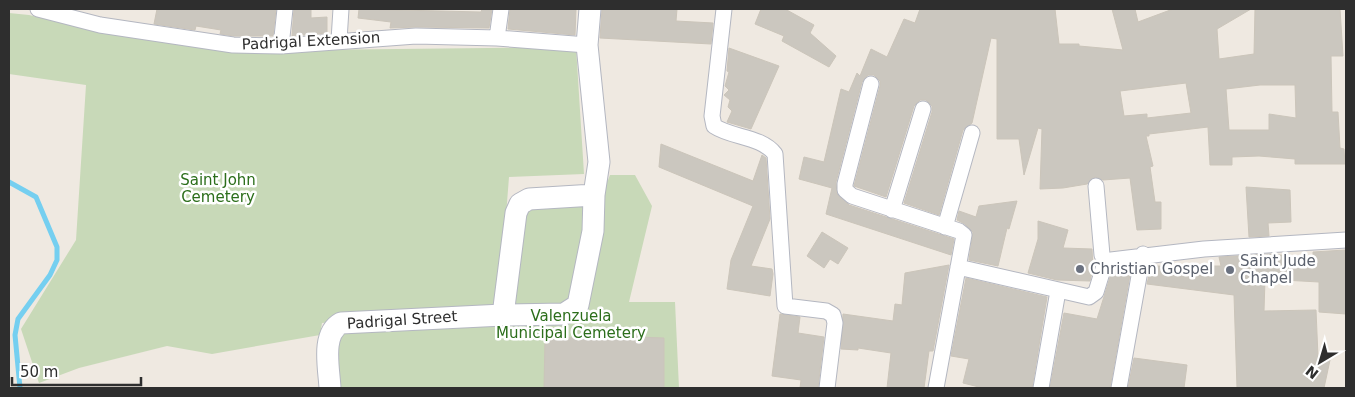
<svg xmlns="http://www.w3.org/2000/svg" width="1355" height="397" viewBox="0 0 1355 397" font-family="'DejaVu Sans',sans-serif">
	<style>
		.cemetery { fill: #c8d9b8 }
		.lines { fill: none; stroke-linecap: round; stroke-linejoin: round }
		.stream { stroke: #75cff0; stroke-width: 5 }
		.building { fill: #cbc7bf; stroke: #cbc5ba; fill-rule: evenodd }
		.street-casing { stroke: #b4b7c1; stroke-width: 17 }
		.secondary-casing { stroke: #b4b7c1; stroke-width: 23 }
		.street { stroke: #fff; stroke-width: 15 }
		.secondary { stroke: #fff; stroke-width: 21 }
		.worship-dot { fill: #6b7280; stroke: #fff; stroke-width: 2 }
		.labels { text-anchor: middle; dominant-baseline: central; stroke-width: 5; stroke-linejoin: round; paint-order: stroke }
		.street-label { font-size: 15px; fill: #2e2e2e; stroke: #fff }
		.park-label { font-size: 15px; fill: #2c6e1b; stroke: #fff }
		.worship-label { font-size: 15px; fill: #5b616d; stroke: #fff; text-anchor: start }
	</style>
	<rect width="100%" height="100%" fill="#efe9e1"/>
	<path class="cemetery" d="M 9,13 L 29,15 L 99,32 L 308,50 L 576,47 L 584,174 L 509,177 L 499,305 L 322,323 L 320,335 L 212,354 L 167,346 L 79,368 L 39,383 L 21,329 L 76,240 L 86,85 L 9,74 Z
		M 610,175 L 635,175 L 652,206 L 629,302 L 675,302 L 679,388 L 339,388 L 339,331 L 508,317 L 518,223 L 530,209 L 586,200 L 608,180 Z"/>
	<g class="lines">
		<path class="stream" d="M 9,182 L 36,197 L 57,247 L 57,260 L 50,275 L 18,319 L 15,335 L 20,388"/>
	</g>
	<path class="building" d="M 157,9 L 276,9 L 273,36 L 234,36 L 220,34 L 221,30 L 196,26 L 195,30 L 154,24 Z
		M 294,9 L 311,9 L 311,18 L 327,17 L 327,33 L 292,36 Z
		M 359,9 L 481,12 L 482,9 L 492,9 L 489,28 L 416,27 L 390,28 L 391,22 L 358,18 Z
		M 510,9 L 576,9 L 575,35 L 508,29 Z
		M 602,9 L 677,9 L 676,21 L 713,23 L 711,44 L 600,38 Z
		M 761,9 L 785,9 L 814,25 L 810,33 L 836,56 L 829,67 L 782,41 L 784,36 L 755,24 Z
		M 920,9 L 1055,9 L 1059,44 L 1079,44 L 1079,46 L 1123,50 L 1112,9 L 1135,9 L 1138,22 L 1173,9 L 1251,9 L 1217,29 L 1219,59 L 1254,54 L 1255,9 L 1340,9 L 1343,56 L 1331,56 L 1332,112 L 1338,112 L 1340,148 L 1344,149 L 1345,164 L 1295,164 L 1295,159 L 1259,156 L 1232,157 L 1232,165 L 1210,165 L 1208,127 L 1149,134 L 1149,136 L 1146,136 L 1153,166 L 1150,167 L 1155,202 L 1161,202 L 1161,229 L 1137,230 L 1130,178 L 1103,180 L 1095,177 L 1087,184 L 1063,188 L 1040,189 L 1042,129 L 1038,128 L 1024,175 L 1019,139 L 997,139 L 997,39 L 991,38 L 972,123 L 963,130 L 939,215 L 904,203 L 932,112 L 932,106 L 926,100 L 920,100 L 914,106 L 886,197 L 854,186 L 880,86 L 880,81 L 874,75 L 868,75 L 862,82 L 836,182 L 837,194 L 849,205 L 954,239 L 951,255 L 826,214 L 832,188 L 799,179 L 804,157 L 824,162 L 841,89 L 849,92 L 857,73 L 860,76 L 871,49 L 887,57 L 904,19 L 915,23 ZM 1186,83 L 1191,113 L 1147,118 L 1147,114 L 1124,116 L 1120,91 ZM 1260,85 L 1295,85 L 1296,118 L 1269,114 L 1269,130 L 1229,130 L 1226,89 Z
		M 729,48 L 779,66 L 751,129 L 727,122 L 732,111 L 728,107 L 730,100 L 724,95 L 729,90 L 725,86 L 729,72 L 727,71 Z
		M 661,144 L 753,181 L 762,155 L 766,158 L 770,219 L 751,266 L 772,269 L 773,274 L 770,296 L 727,289 L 731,260 L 753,206 L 659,167 Z
		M 1246,187 L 1290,190 L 1291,222 L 1268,223 L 1269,236 L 1249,237 Z
		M 1017,201 L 1009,229 L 1007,228 L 998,266 L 969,260 L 973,232 L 965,224 L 957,220 L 959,211 L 976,217 L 979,206 Z
		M 1038,221 L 1068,230 L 1063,248 L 1092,249 L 1093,268 L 1090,281 L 1057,280 L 1028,273 L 1038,239 Z
		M 822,232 L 848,248 L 838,264 L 830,259 L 824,268 L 807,256 Z
		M 1345,250 L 1346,314 L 1319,312 L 1319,282 L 1265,279 L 1264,311 L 1316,310 L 1318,357 L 1330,360 L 1324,388 L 1237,388 L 1234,295 L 1147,284 L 1151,266 L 1221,266 L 1219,257 L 1270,254 L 1313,258 L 1313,252 Z
		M 949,265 L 933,351 L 929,351 L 924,388 L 887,388 L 891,353 L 858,348 L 858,350 L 841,349 L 843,314 L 893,321 L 895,304 L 902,305 L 905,273 Z
		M 1116,269 L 1131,269 L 1110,388 L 1050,388 L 1064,313 L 1097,319 L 1112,271 Z
		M 966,278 L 1047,297 L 1032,388 L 983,388 L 963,383 L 969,359 L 951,356 Z
		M 780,314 L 800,317 L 798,333 L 824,337 L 818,388 L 800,388 L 801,380 L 772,376 Z
		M 585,335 L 664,338 L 664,388 L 544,388 L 545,339 L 585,337 Z
		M 1134,358 L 1187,365 L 1184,388 L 1128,388 Z"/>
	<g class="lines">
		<defs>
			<path id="street" d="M 38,9 L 100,25 L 233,45 L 281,46 L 416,36 L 497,38 L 587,45
				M 724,9 L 712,116 L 714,126 C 732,138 761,136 775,154 L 785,306 L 826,311 L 833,315 L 835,323 L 827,388
				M 497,38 L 501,9
				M 339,40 L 341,9
				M 281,46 L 285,9
				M 871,84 L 845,184 L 845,190 L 852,196 L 959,231 L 964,235 L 936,388
				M 1096,186 L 1102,255 L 1107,262
				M 892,210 L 923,109
				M 945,227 L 972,133
				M 958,267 L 1089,297 L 1096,292 L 1104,266 L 1111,260 L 1204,249 L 1346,240
				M 1041,388 L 1058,291
				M 1119,388 L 1143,254"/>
			<path id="secondary" d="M 503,315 L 564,314 L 578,305 L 593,231 L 594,195 L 599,162 L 587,45 L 590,9
				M 330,388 C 329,368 321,334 341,323 L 503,315 L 516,213 L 520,204 L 529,199 L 594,195"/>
		</defs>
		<use href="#street" class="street-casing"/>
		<use href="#secondary" class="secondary-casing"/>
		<use href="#street" class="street"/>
		<use href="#secondary" class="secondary"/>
	</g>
	<g class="worship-dot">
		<circle cx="1080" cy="269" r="5"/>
		<circle cx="1230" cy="270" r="5"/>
	</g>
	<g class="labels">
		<g class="street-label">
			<text transform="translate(311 41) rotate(-3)">Padrigal Extension</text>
			<text transform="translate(402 320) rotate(-4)">Padrigal Street</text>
		</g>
		<g class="park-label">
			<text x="218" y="180">Saint John<tspan x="218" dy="17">Cemetery</tspan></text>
			<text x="571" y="316">Valenzuela<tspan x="571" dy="17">Municipal Cemetery</tspan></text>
		</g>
		<g class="worship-label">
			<text x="1240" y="261">Saint Jude<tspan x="1240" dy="17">Chapel</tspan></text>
			<text x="1090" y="269">Christian Gospel</text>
		</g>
	</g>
	<rect width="1355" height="397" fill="none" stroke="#2e2e2e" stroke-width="20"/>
	<g transform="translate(1320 362) rotate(218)" stroke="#ffffff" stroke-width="4" paint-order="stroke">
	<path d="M0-4L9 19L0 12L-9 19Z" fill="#2e2e2e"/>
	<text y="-8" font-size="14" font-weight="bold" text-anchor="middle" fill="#2e2e2e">N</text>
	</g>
	<path d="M12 377v8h129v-8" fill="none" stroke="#2e2e2e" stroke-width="2.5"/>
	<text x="20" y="377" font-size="15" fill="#2e2e2e" stroke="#ffffff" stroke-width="4" paint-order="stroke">50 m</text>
</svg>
